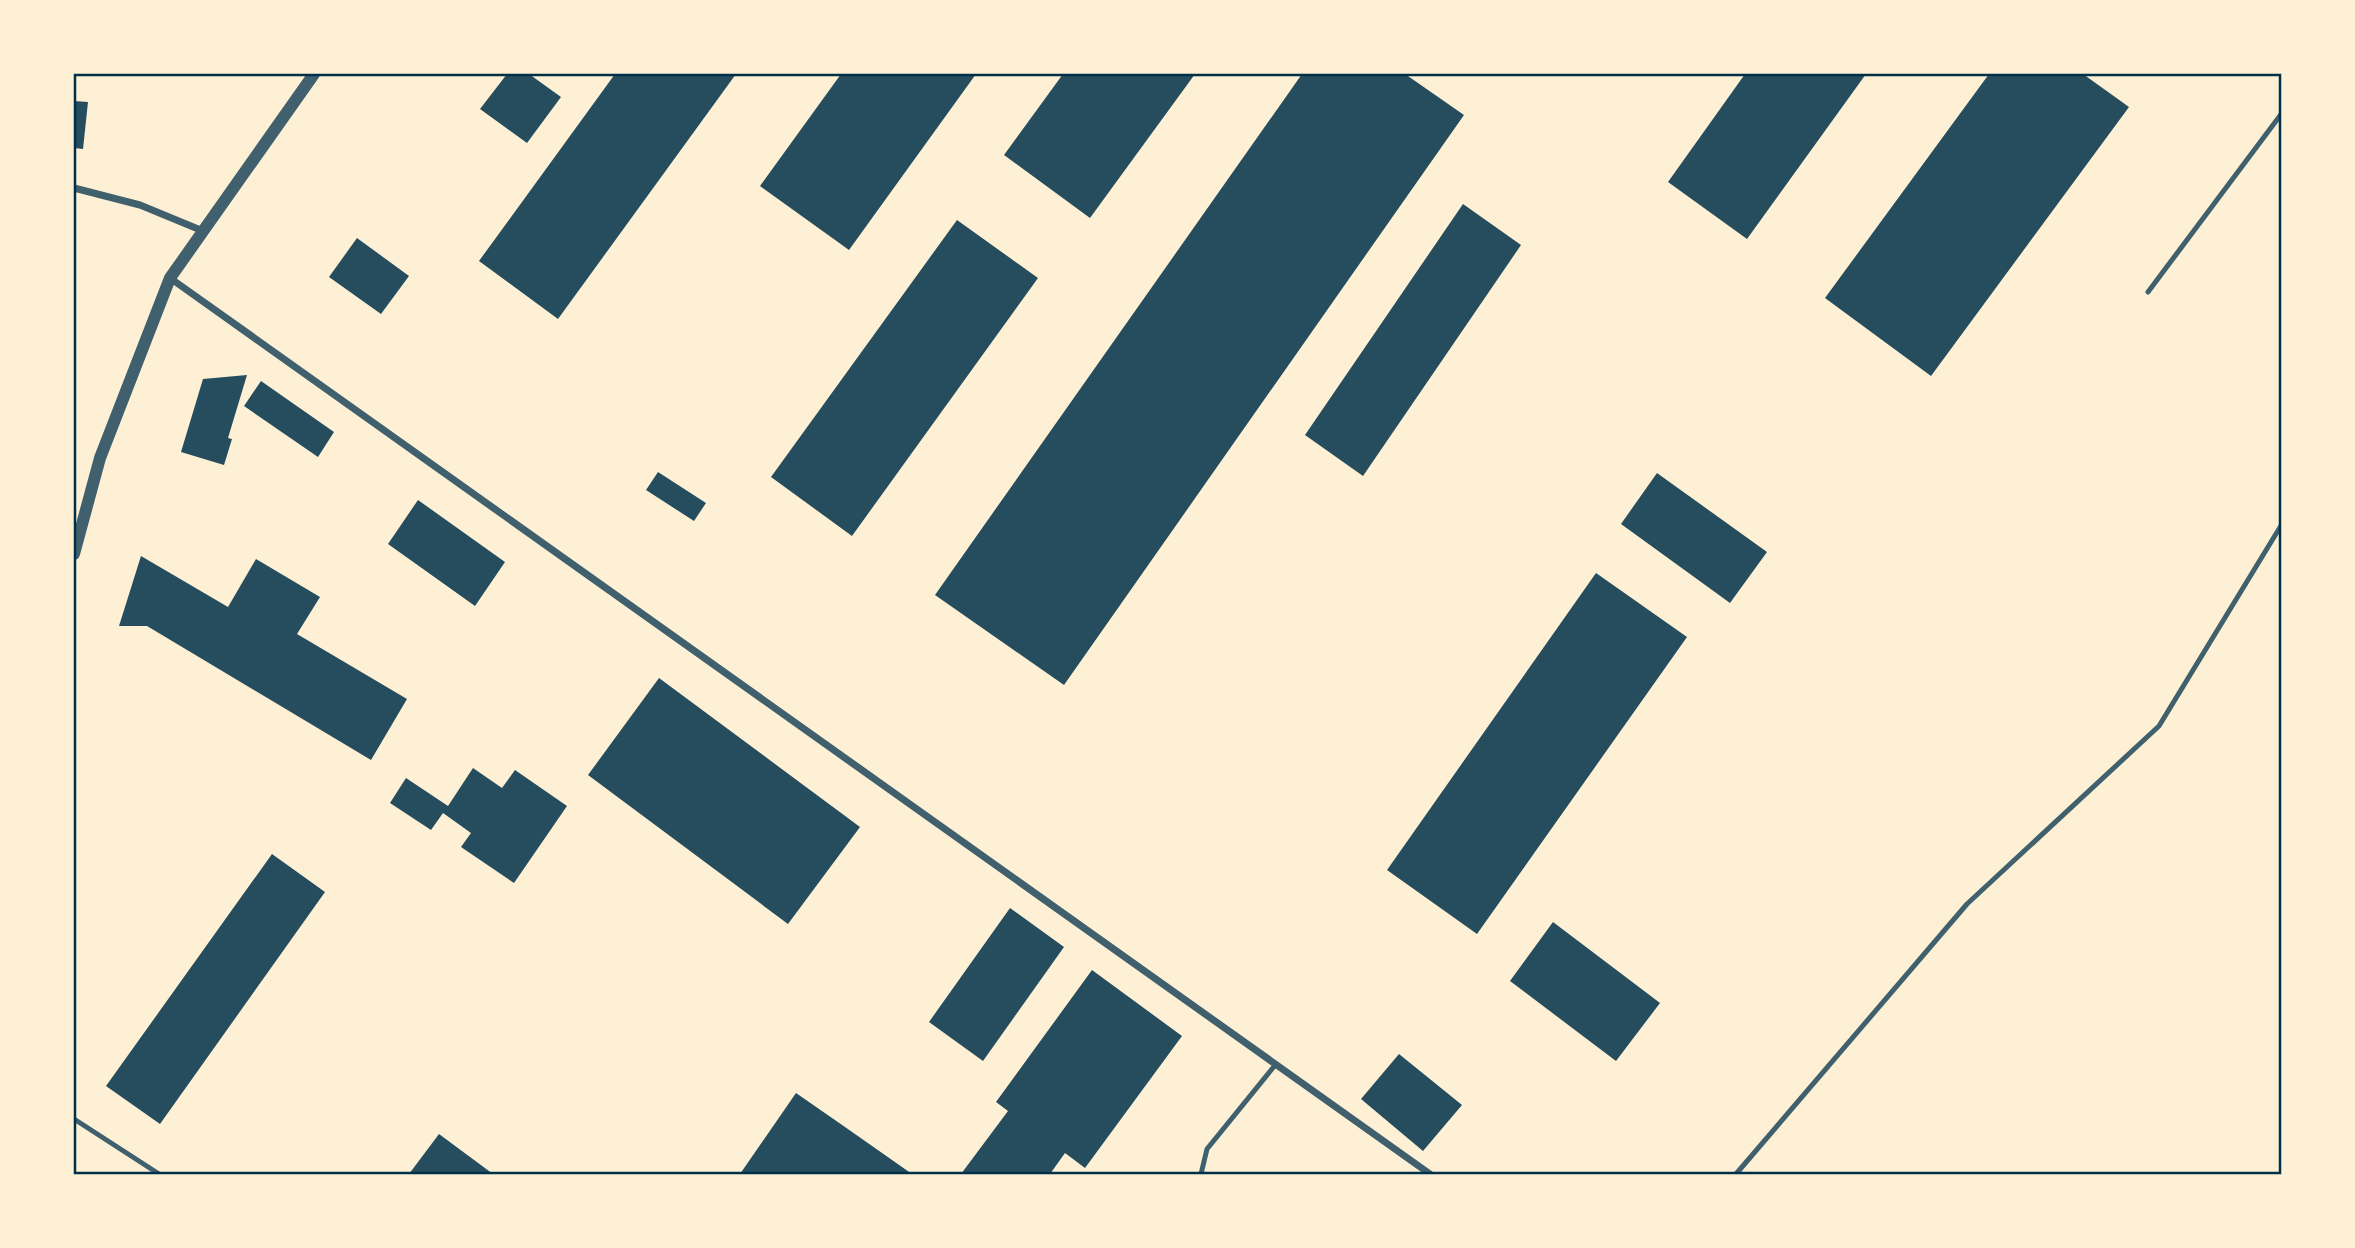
<svg xmlns="http://www.w3.org/2000/svg" width="2355" height="1248" viewBox="0 0 2355 1248" font-family="'DejaVu Sans',sans-serif">
	<style>
		.building { fill: #264d5e }
		.lines { fill: none; stroke-linecap: round; stroke-linejoin: round }
		.service { stroke: #3f606c; stroke-width: 5 }
		.minor { stroke: #3f606c; stroke-width: 7 }
		.tertiary { stroke: #3f606c; stroke-width: 12 }
		.neatline { fill: none; stroke: #003049; stroke-width: 2.5 }
	</style>
	<rect width="100%" height="100%" fill="#fdf0d5"/>
	<path class="building" d="M 507,74 L 529,74 L 561,97 L 527,143 L 480,109 Z
		M 615,74 L 736,74 L 558,319 L 479,261 Z
		M 841,74 L 976,74 L 849,250 L 760,186 Z
		M 1063,74 L 1195,74 L 1090,218 L 1004,155 Z
		M 1302,74 L 1405,74 L 1464,115 L 1064,685 L 935,595 Z
		M 1745,74 L 1866,74 L 1747,239 L 1668,182 Z
		M 1989,74 L 2083,74 L 2129,107 L 1931,376 L 1825,298 Z
		M 74,101 L 88,102 L 83,149 L 74,148 Z
		M 1463,204 L 1521,245 L 1363,476 L 1305,435 Z
		M 957,220 L 1038,278 L 852,536 L 771,477 Z
		M 357,238 L 409,276 L 381,314 L 329,277 Z
		M 247,375 L 228,438 L 232,439 L 224,465 L 181,452 L 203,379 Z
		M 261,381 L 334,432 L 318,457 L 244,406 Z
		M 658,472 L 706,503 L 694,521 L 646,490 Z
		M 1657,473 L 1767,552 L 1730,603 L 1621,524 Z
		M 418,500 L 505,562 L 475,606 L 388,544 Z
		M 141,556 L 228,607 L 256,559 L 320,597 L 297,634 L 407,699 L 371,760 L 147,626 L 119,626 Z
		M 1596,573 L 1687,637 L 1477,934 L 1387,870 Z
		M 659,678 L 860,827 L 788,924 L 588,775 Z
		M 473,768 L 502,788 L 515,770 L 567,806 L 514,883 L 461,847 L 471,833 L 443,813 L 431,830 L 390,803 L 406,778 L 448,806 Z
		M 272,854 L 325,892 L 160,1124 L 106,1086 Z
		M 1010,908 L 1064,947 L 983,1061 L 929,1022 Z
		M 1553,922 L 1660,1003 L 1616,1061 L 1510,981 Z
		M 1092,970 L 1182,1036 L 1085,1168 L 1065,1153 L 1050,1174 L 961,1174 L 1008,1111 L 996,1102 Z
		M 1399,1054 L 1462,1105 L 1423,1151 L 1361,1099 Z
		M 796,1093 L 845,1127 L 912,1174 L 740,1174 Z
		M 439,1134 L 493,1174 L 409,1174 Z"/>
	<g class="lines">
		<path class="service" d="M 2148,292 L 2282,113
			M 74,1119 L 159,1174
			M 1201,1174 L 1207,1149 L 1276,1064
			M 1736,1174 L 1967,904 L 2159,726 L 2282,524"/>
		<path class="minor" d="M 74,188 L 140,205 L 203,231
			M 170,278 L 1430,1174"/>
		<path class="tertiary" d="M 74,554 L 100,458 L 170,278 L 314,74"/>
	</g>
	<rect width="2355" height="1248" fill="none" stroke="#fdf0d5" stroke-width="150"/>
	<rect x="75" y="75" width="2205" height="1098" class="neatline"/>
</svg>
